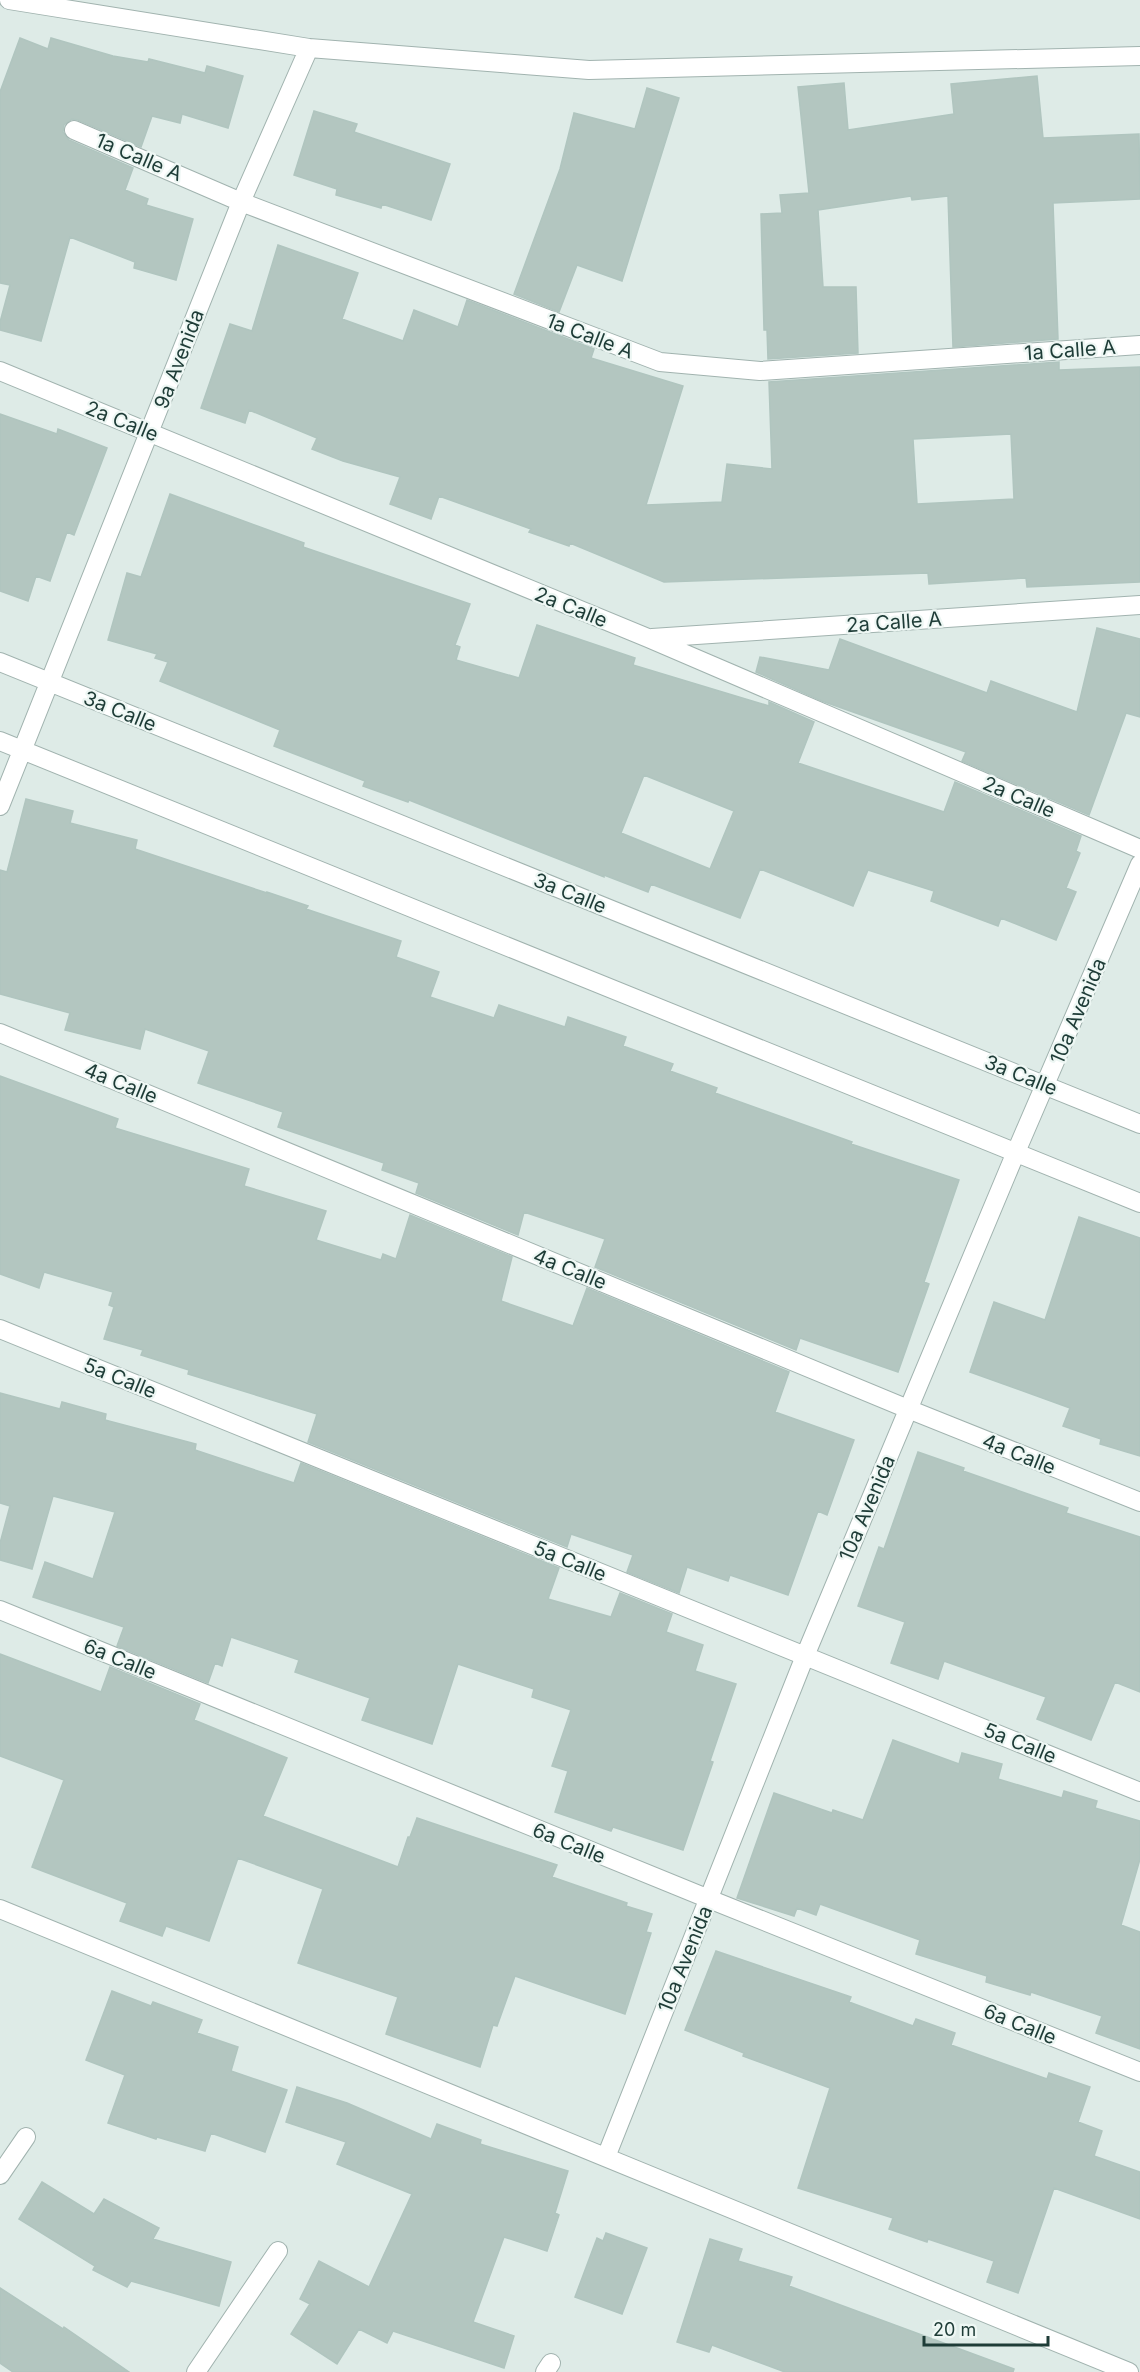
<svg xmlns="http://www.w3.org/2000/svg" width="1140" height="2372" viewBox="0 0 1140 2372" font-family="Inter,sans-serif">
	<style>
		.building { fill: #b3c6c0; stroke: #b0c5bf; stroke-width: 1.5; fill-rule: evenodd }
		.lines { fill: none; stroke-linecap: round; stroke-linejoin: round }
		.minor-casing { stroke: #a1b3af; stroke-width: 20 }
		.minor { stroke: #fff; stroke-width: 18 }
		.labels { text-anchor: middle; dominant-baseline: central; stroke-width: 4.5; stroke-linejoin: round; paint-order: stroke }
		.street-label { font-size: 20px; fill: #1e3c37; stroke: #eef7f4 }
	</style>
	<rect width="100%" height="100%" fill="#deebe7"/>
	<path class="building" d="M 20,38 L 48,49 L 51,38 L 113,56 L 148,62 L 149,59 L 205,73 L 207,66 L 243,76 L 228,128 L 182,114 L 180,123 L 152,116 L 141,147 L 78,120 L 72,119 L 64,125 L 63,132 L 69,140 L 133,168 L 125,190 L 148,199 L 146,205 L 193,219 L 176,280 L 134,268 L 135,262 L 70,237 L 41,341 L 0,330 L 0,322 L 10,285 L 0,283 L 0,92 Z
		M 1037,76 L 1043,138 L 1139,134 L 1140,199 L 1053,203 L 1058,339 L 953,347 L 948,196 L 912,200 L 911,196 L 818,210 L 823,287 L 856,287 L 858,353 L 768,359 L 767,330 L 764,330 L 761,214 L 782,213 L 780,195 L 809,193 L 798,87 L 844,83 L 848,130 L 954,114 L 951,84 Z
		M 647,88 L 679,98 L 622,281 L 577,265 L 559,312 L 514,294 L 560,169 L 574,113 L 635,129 Z
		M 314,111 L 357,124 L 354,132 L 450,164 L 431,220 L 382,204 L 381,208 L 336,195 L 337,189 L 294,175 Z
		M 278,245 L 358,273 L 342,319 L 403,341 L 414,310 L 458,327 L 467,300 L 594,349 L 591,358 L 683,386 L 646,505 L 722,502 L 727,464 L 772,469 L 769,382 L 1059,362 L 1059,370 L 1140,367 L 1140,582 L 1027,587 L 1026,578 L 929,584 L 928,573 L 664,582 L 570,543 L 569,546 L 529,532 L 531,529 L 439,496 L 431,519 L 390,504 L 400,477 L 343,461 L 312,449 L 317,438 L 249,410 L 245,423 L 201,408 L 230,324 L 252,331 ZM 1011,434 L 1014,499 L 917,504 L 913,439 Z
		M 0,414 L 57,434 L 58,429 L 107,448 L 74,535 L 67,532 L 50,581 L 36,576 L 28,601 L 0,591 Z
		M 170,494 L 304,543 L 303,547 L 470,604 L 455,645 L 460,647 L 456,660 L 519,678 L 537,625 L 635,658 L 633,665 L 769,706 L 769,702 L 814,722 L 798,763 L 944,812 L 955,782 L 1081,836 L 1076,851 L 1080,853 L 1066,888 L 1076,892 L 1056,940 L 1001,918 L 998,926 L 931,901 L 934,891 L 868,870 L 853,906 L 760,869 L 740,918 L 651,884 L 648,892 L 604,875 L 604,877 L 409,800 L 408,802 L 363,786 L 365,781 L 274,746 L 280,730 L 160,681 L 168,662 L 155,658 L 157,654 L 108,640 L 127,573 L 141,577 ZM 644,775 L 734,811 L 710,869 L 621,833 Z
		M 1097,628 L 1140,639 L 1140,717 L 1126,713 L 1089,815 L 962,761 L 966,752 L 822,701 L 756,672 L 760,657 L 829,670 L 840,639 L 987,693 L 991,681 L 1077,712 Z
		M 26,799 L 73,811 L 70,823 L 137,840 L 135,849 L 267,893 L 267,892 L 308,906 L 306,909 L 401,941 L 396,957 L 439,972 L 430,997 L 494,1018 L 499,1005 L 565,1027 L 568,1017 L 626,1037 L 623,1046 L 673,1064 L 670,1071 L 717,1088 L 715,1093 L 852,1142 L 851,1144 L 959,1180 L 924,1282 L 929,1284 L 898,1372 L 800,1338 L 796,1350 L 595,1267 L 605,1239 L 524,1212 L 518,1235 L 416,1193 L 419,1183 L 382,1170 L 384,1163 L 278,1127 L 283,1112 L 198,1083 L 209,1051 L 145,1029 L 140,1049 L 65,1030 L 70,1013 L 0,994 L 0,870 L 7,872 Z
		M 0,1076 L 118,1119 L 115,1128 L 249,1169 L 244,1186 L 326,1211 L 316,1240 L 381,1260 L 383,1254 L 396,1259 L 410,1215 L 512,1257 L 501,1301 L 573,1326 L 587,1288 L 789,1372 L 775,1412 L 854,1440 L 827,1515 L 818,1511 L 788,1595 L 730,1575 L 728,1581 L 687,1567 L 679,1593 L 627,1572 L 633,1555 L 571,1534 L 567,1547 L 308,1442 L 317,1414 L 188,1374 L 189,1370 L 141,1355 L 143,1350 L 104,1339 L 114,1307 L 109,1305 L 113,1292 L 44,1272 L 39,1288 L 0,1274 Z
		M 1079,1217 L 1140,1238 L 1140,1456 L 1100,1444 L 1101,1439 L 1063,1426 L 1070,1408 L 970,1372 L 994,1302 L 1045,1320 Z
		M 0,1393 L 60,1409 L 62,1402 L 106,1414 L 105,1420 L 196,1444 L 195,1450 L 294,1483 L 301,1463 L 559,1568 L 548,1599 L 611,1617 L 620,1593 L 672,1614 L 666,1632 L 703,1645 L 695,1671 L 736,1684 L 710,1761 L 713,1762 L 683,1850 L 613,1827 L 611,1831 L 555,1812 L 568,1771 L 552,1766 L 571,1710 L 532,1697 L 534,1689 L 458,1664 L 432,1744 L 362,1720 L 370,1698 L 295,1672 L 299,1660 L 231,1637 L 222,1666 L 215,1663 L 208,1683 L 117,1646 L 124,1627 L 33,1597 L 45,1562 L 93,1579 L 115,1512 L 53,1496 L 32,1569 L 0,1560 L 0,1543 L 10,1506 L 0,1503 Z
		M 918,1452 L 964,1468 L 963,1471 L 1068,1508 L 1066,1513 L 1140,1537 L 1140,1692 L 1115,1682 L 1091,1740 L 1037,1719 L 1046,1697 L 944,1661 L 938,1679 L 891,1663 L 905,1622 L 858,1606 L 879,1547 L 884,1549 Z
		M 0,1654 L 101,1692 L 110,1667 L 200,1704 L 194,1720 L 287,1758 L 263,1816 L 398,1867 L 408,1837 L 410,1837 L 417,1818 L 557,1865 L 552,1877 L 627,1903 L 626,1906 L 652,1914 L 646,1932 L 651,1933 L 625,2014 L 515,1976 L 497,2026 L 493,2025 L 480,2067 L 386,2034 L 398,1997 L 298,1963 L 323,1889 L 238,1858 L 209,1941 L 166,1926 L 162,1936 L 120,1921 L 127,1903 L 32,1867 L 64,1780 L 0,1756 Z
		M 893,1740 L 959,1764 L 962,1753 L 1002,1764 L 998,1779 L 1062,1798 L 1064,1791 L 1097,1801 L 1095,1808 L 1140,1821 L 1140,1859 L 1121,1925 L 1140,1932 L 1140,2049 L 1096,2033 L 1102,2016 L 1031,1992 L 1030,1995 L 986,1982 L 987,1976 L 916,1954 L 920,1940 L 820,1904 L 816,1915 L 797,1908 L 794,1916 L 737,1898 L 774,1793 L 832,1813 L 833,1810 L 863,1820 Z
		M 716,1951 L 851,1997 L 849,2002 L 913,2026 L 916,2019 L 955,2033 L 951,2045 L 1047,2079 L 1049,2073 L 1090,2087 L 1078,2122 L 1102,2131 L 1094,2156 L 1140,2172 L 1140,2219 L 1054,2188 L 1018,2293 L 987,2282 L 994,2261 L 928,2239 L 927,2242 L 889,2229 L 893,2218 L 798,2188 L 830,2088 L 743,2056 L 744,2053 L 685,2030 Z
		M 112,1991 L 151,2006 L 153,2002 L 202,2020 L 197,2033 L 238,2047 L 231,2071 L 287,2090 L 265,2152 L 211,2133 L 205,2151 L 157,2137 L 156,2139 L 108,2123 L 125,2075 L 86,2060 Z
		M 297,2087 L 347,2103 L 431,2139 L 437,2124 L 481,2140 L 480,2144 L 568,2171 L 555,2213 L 559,2215 L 547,2251 L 504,2237 L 473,2322 L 514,2336 L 504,2368 L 393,2331 L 387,2343 L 359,2329 L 337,2364 L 291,2334 L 310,2304 L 300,2299 L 319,2261 L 369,2287 L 412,2194 L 337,2164 L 346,2142 L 286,2122 Z
		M 42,2182 L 94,2214 L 104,2199 L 159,2228 L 153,2239 L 231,2262 L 219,2306 L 131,2281 L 127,2287 L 93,2270 L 95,2266 L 19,2219 Z
		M 606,2233 L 647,2248 L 622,2314 L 575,2297 L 597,2238 L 603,2241 Z
		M 710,2239 L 742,2249 L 738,2261 L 792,2277 L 789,2286 L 1014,2369 L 1013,2372 L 785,2372 L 712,2345 L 709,2352 L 677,2342 Z
		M 0,2288 L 63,2329 L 64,2327 L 129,2372 L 13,2372 L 0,2363 Z"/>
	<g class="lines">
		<defs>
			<path id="minor" d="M 9,0 L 309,48 L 589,70 L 1140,56
				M 74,130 L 241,202 L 660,362 L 760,371 L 1140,345
				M 0,371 L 648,638 L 1140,849
				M 652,638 L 1140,605
				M 0,662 L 1140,1124
				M 0,741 L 1140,1203
				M 0,806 L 241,202 L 309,48
				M 0,1033 L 908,1409 L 1140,1502
				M 0,1329 L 1140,1792
				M 0,1610 L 709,1899 L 1140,2072
				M 0,1909 L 1129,2372
				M 606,2157 L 805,1656 L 1016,1152 L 1140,864
				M 0,2175 L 26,2137
				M 196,2372 L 278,2251
				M 545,2372 L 551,2363"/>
		</defs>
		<use href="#minor" class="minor-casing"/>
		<use href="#minor" class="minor"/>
	</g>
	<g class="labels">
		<g class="street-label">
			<text transform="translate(139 157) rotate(23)">1a Calle A</text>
			<text transform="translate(590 336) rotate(21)">1a Calle A</text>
			<text transform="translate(1070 350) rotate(-4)">1a Calle A</text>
			<text transform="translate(179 359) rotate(-69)">9a Avenida</text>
			<text transform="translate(122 421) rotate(22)">2a Calle</text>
			<text transform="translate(571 607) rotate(22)">2a Calle</text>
			<text transform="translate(894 622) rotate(-4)">2a Calle A</text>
			<text transform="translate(120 711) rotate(22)">3a Calle</text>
			<text transform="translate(1019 797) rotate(23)">2a Calle</text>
			<text transform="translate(570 893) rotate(22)">3a Calle</text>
			<text transform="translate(1078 1011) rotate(-67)">10a Avenida</text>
			<text transform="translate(1021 1075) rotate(22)">3a Calle</text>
			<text transform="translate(121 1083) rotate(22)">4a Calle</text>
			<text transform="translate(570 1269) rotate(22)">4a Calle</text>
			<text transform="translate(120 1378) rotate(22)">5a Calle</text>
			<text transform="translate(1019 1454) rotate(22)">4a Calle</text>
			<text transform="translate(867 1508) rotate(-67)">10a Avenida</text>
			<text transform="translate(570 1561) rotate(22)">5a Calle</text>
			<text transform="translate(120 1659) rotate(22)">6a Calle</text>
			<text transform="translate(1020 1743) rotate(22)">5a Calle</text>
			<text transform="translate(569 1843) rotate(22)">6a Calle</text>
			<text transform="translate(685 1959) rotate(-68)">10a Avenida</text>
			<text transform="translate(1020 2024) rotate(22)">6a Calle</text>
		</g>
	</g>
	<path d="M924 2336v9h124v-9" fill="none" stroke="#1e3c37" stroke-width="3"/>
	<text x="933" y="2336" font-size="18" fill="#1e3c37" stroke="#eef7f4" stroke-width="4.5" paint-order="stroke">20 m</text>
</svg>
